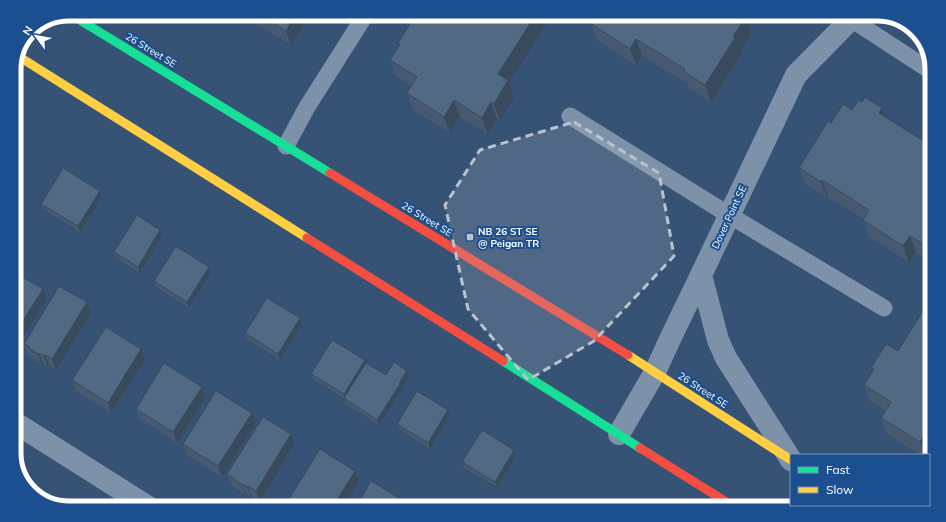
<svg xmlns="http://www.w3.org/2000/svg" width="946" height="522" viewBox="0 0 946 522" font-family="Mulish,sans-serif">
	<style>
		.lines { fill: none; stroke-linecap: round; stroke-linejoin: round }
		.lane { stroke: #7d92a8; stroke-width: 17 }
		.street { stroke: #7d92a8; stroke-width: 22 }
		.fast { stroke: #16e098; stroke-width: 9 }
		.slow { stroke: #ffcf43; stroke-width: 9 }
		.jam { stroke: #f24e42; stroke-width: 9 }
		.wall { fill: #475a72 }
		.shaded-wall { fill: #394a5c }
		.building { fill: #526984; stroke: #394a5c }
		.marked { fill: #b9c2ce; fill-opacity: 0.2; stroke: #b9c2ce; stroke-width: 3; stroke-dasharray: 8 5; stroke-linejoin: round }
		.poi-dot { fill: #b9c2ce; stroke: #1b4f8f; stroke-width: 1.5 }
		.labels { text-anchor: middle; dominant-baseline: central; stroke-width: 4; stroke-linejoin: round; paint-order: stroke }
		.street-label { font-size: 10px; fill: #fff; stroke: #1b4f8f }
		.poi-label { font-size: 10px; font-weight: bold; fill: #fff; stroke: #1b4f8f; text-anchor: start }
		.rim { fill: none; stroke: #fff; stroke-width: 5 }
	</style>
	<rect width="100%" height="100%" fill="#365274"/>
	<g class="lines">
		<path class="lane" d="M 846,14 L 851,19 L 932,72
			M 570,116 L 729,215 L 884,308
			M 286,146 L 307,107 L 366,14"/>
		<path class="street" d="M 701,275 L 718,340 L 726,358 L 791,460
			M 14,422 L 150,508
			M 619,434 L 655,372 L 671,337 L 701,275 L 796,75 L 856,14"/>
		<path class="fast" d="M 70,14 L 330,173
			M 503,361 L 640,448
			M 860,505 L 865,508"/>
		<path class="slow" d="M 18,56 L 307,238
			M 628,355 L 791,460"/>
		<path class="jam" d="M 330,173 L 628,355
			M 307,238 L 503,361
			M 640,448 L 736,508"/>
	</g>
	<path class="wall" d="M 240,14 L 310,14 L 291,45 Z
		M 416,14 L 562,14 L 549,20 L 509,82 L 514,97 L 500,120 L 497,119 L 488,134 L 460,117 L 450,133 L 413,110 L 407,93 L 412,86 L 396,76 L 390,60 L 399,46 L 398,43 Z
		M 576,14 L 746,14 L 747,18 L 746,20 L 751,34 L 740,52 L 741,55 L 711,102 L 689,88 L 688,84 L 642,56 L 636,66 L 597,40 L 591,24 L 591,23 Z
		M 882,108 L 885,117 L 922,140 L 932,141 L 932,262 L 916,252 L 909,262 L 869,237 L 863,220 L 864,219 L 828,197 L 827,198 L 805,184 L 799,168 L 831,123 L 852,110 Z
		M 102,197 L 80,232 L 43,209 L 41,204 Z
		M 162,235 L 140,273 L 116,258 L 114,252 Z
		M 209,267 L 211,272 L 189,308 L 156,287 L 154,281 Z
		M 932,296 L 932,448 L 928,455 L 920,455 L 887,434 L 881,418 L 886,411 L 870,401 L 864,385 L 873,371 L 871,368 L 898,351 Z
		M 91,313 L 56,370 L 49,365 L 48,367 L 43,364 L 42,365 L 33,359 L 32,357 L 27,354 L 24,344 Z
		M 300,318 L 302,324 L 280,360 L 247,339 L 245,333 Z
		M 141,349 L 145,360 L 111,413 L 76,391 L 72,380 Z
		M 365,360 L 366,363 L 386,375 L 407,371 L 409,376 L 401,388 L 402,390 L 379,425 L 346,404 L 344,398 L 313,379 L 311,374 Z
		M 205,398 L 177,443 L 140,419 L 136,409 Z
		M 450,416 L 430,449 L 399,429 L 397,424 Z
		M 256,423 L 222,477 L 187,455 L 183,444 Z
		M 291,434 L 294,445 L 260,501 L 251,496 L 251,497 L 246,494 L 245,495 L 231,485 L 227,474 Z
		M 514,450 L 516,456 L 497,487 L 464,468 L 462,462 Z
		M 355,471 L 359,481 L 342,508 L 290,508 L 287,502 Z"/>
	<path class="shaded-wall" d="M 296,14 L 310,14 L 291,45 L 286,31 Z
		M 536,14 L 547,14 L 549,20 L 509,82 L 514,97 L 500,120 L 494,104 L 498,74 Z
		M 736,14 L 746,14 L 747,18 L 746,20 L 751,34 L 740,52 L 741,55 L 711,102 L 705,85 L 733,37 Z
		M 636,39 L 642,56 L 636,66 L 630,49 Z
		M 454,100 L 460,117 L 450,133 L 444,117 Z
		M 491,102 L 497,119 L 488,134 L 482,118 Z
		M 882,108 L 888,124 L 879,113 Z
		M 822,180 L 828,197 L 827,198 L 821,182 Z
		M 100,191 L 102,197 L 80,232 L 78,226 Z
		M 160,230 L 162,235 L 140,273 L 138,267 Z
		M 910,236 L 916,252 L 909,262 L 903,246 Z
		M 209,267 L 211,272 L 189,308 L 187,302 Z
		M 43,289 L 46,300 L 14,351 L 14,335 Z
		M 87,302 L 91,313 L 56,370 L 52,359 Z
		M 300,318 L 302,324 L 280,360 L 278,354 Z
		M 141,349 L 145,360 L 111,413 L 108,403 Z
		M 39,353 L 43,364 L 42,365 L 38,354 Z
		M 45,355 L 49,365 L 48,367 L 44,356 Z
		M 365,360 L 367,366 L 346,400 L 344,394 Z
		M 407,371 L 409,376 L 401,388 L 402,390 L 379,425 L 377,420 Z
		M 202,387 L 205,398 L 177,443 L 173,432 Z
		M 448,410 L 450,416 L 430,449 L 428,443 Z
		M 252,413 L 256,423 L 222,477 L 218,466 Z
		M 930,425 L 932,431 L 932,448 L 928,455 L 924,455 L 920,442 Z
		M 291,434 L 294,445 L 260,501 L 256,491 Z
		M 514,450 L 516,456 L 497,487 L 495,482 Z
		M 355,471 L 359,481 L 342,508 L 332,508 Z
		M 242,484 L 246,494 L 245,495 L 242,485 Z
		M 248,486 L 251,496 L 251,497 L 247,487 Z
		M 399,498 L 402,508 L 392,508 Z"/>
	<path class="building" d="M 258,14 L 296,14 L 286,31 Z
		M 416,14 L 536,14 L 498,74 L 508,80 L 494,104 L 491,102 L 482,118 L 454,100 L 444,117 L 407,93 L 417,77 L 390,60 L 400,44 L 398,43 Z
		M 596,14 L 739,14 L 745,18 L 733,37 L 735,38 L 705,85 L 683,71 L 685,69 L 636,39 L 630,49 L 591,24 L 597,14 Z
		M 865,97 L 882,108 L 879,113 L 922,140 L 924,136 L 932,141 L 932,250 L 910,236 L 903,246 L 863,220 L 869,210 L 822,180 L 821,182 L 799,168 L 828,121 L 831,123 L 843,104 L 852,110 L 859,100 L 862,102 Z
		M 63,168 L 100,191 L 78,226 L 41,204 Z
		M 137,215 L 160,230 L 138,267 L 114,252 Z
		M 176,246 L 209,267 L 187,302 L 154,281 Z
		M 14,272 L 43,289 L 14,335 Z
		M 59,286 L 87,302 L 52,359 L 45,355 L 44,356 L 39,353 L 38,354 L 29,348 L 30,347 L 24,344 Z
		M 932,296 L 932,427 L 930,425 L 920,442 L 881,418 L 891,402 L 864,385 L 874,369 L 871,368 L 886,344 L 898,351 Z
		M 267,298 L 300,318 L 278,354 L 245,333 Z
		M 106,327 L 141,349 L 108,403 L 72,380 Z
		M 332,340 L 365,360 L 344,394 L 311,374 Z
		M 394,362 L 407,371 L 399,383 L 400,384 L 377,420 L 344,398 L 366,363 L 386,375 Z
		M 164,363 L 202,387 L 173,432 L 136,409 Z
		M 216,391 L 252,413 L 218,466 L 183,444 Z
		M 417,391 L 448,410 L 428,443 L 397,424 Z
		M 263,417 L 291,434 L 256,491 L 248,486 L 247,487 L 242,484 L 242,485 L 227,474 Z
		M 482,430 L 514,450 L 495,482 L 462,462 Z
		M 320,449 L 355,471 L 332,508 L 298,508 L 287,502 Z
		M 371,481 L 399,498 L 392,508 L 355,508 Z"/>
	<path class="marked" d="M 574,122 L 659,173 L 674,256 L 594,341 L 528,380 L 468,309 L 445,205 L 480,150 Z"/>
	<rect class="poi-dot" x="466" y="233" width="8" height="8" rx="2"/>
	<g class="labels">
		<g class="street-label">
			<text transform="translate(151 50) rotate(31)">26 Street SE</text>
			<text transform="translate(729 217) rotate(-65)">Dover Point SE</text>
			<text transform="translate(427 219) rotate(31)">26 Street SE</text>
			<text transform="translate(703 390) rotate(33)">26 Street SE</text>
		</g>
		<g class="poi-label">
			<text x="478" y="231">NB 26 ST SE<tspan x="478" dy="12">@ Peigan TR</tspan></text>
		</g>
	</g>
	<path d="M0 0H946V522H0ZM69 21H877A48 48 0 0 1 925 69V453A48 48 0 0 1 877 501H69A48 48 0 0 1 21 453V69A48 48 0 0 1 69 21Z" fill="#1b4f8f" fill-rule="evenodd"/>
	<path class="rim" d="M69 21H877A48 48 0 0 1 925 69V453A48 48 0 0 1 877 501H69A48 48 0 0 1 21 453V69A48 48 0 0 1 69 21Z"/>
	<rect x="790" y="454" width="140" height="52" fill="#1b4f8f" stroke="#7695bc"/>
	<rect x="798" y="467" width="20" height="6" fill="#16e098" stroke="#7695bc"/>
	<text x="826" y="474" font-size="12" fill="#ffffff">Fast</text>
	<rect x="798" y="487" width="20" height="6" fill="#ffcf43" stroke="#7695bc"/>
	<text x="826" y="494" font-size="12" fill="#ffffff">Slow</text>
	<g transform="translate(36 36) rotate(302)" stroke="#1b4f8f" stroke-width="3" paint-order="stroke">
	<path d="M0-3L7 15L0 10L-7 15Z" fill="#ffffff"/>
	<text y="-6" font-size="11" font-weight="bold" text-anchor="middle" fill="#ffffff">N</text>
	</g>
</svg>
